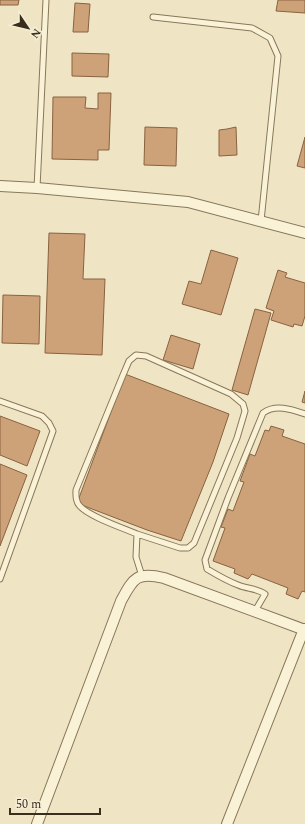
<svg xmlns="http://www.w3.org/2000/svg" width="305" height="824" viewBox="0 0 305 824" font-family="Spectral,serif">
	<style>
		.building { fill: #cda279; stroke: #896240 }
		.lines { fill: none; stroke-linecap: round; stroke-linejoin: round }
		.service-casing { stroke: #89775a; stroke-width: 7 }
		.minor-casing { stroke: #89775a; stroke-width: 12 }
		.service { stroke: #f9f2d7; stroke-width: 5 }
		.minor { stroke: #f9f2d7; stroke-width: 10 }
	</style>
	<rect width="100%" height="100%" fill="#efe5c4"/>
	<path class="building" d="M 0,0 L 19,0 L 18,5 L 0,5 Z
		M 278,0 L 305,0 L 305,13 L 276,11 Z
		M 75,3 L 90,4 L 88,32 L 73,32 Z
		M 72,53 L 109,54 L 108,77 L 72,76 Z
		M 98,93 L 111,93 L 109,150 L 98,150 L 98,160 L 52,159 L 53,97 L 86,97 L 85,108 L 98,109 Z
		M 145,127 L 177,128 L 176,166 L 144,165 Z
		M 236,127 L 237,155 L 219,156 L 219,130 L 227,129 Z
		M 305,137 L 305,168 L 297,166 Z
		M 49,233 L 85,234 L 83,279 L 105,279 L 102,355 L 45,353 Z
		M 211,250 L 238,258 L 221,315 L 182,304 L 189,281 L 201,284 Z
		M 278,270 L 287,273 L 285,277 L 305,283 L 305,316 L 302,326 L 294,324 L 293,327 L 271,320 L 274,311 L 266,308 Z
		M 3,295 L 40,296 L 39,344 L 2,343 Z
		M 255,309 L 271,313 L 248,395 L 232,390 Z
		M 171,335 L 200,344 L 193,369 L 163,360 Z
		M 125,374 L 229,414 L 213,462 L 181,541 L 147,530 L 79,504 L 79,498 Z
		M 305,391 L 305,403 L 302,402 Z
		M 0,416 L 40,431 L 27,466 L 0,455 Z
		M 271,426 L 284,430 L 282,436 L 305,444 L 305,592 L 302,591 L 298,599 L 286,594 L 288,588 L 252,574 L 248,579 L 234,573 L 235,569 L 213,561 L 225,528 L 221,527 L 228,509 L 233,511 L 244,482 L 240,481 L 250,454 L 255,456 L 265,430 L 269,431 Z
		M 0,464 L 27,475 L 0,546 Z"/>
	<g class="lines">
		<defs>
			<path id="service" d="M 153,17 L 252,28 L 270,38 L 278,56 L 261,221
				M 37,188 L 46,0
				M 0,401 L 42,416 L 49,423 L 53,431 L 0,579
				M 137,534 C 123,528 87,516 79,505 C 75,500 76,495 76,490 L 123,375 L 129,361 L 136,355 L 146,356 L 231,394 L 243,404 L 245,411 L 237,438 L 194,543 L 188,548 L 180,548 L 137,534 L 136,557 L 142,576
				M 255,611 L 265,594 C 257,588 247,589 238,585 C 227,581 217,575 207,569 L 205,560 L 228,498 L 263,413 C 275,404 291,409 305,414"/>
			<path id="minor" d="M 0,186 L 37,188 L 188,202 L 305,233
				M 37,824 L 121,601 C 133,579 136,571 164,578 L 305,630
				M 227,824 L 304,629"/>
		</defs>
		<use href="#service" class="service-casing"/>
		<use href="#minor" class="minor-casing"/>
		<use href="#service" class="service"/>
		<use href="#minor" class="minor"/>
	</g>
	<g transform="translate(28 28) rotate(125)" stroke="#f6eed4" stroke-width="3" paint-order="stroke">
	<path d="M0-3L7 15L0 10L-7 15Z" fill="#392d1e"/>
	<text y="-6" font-size="11" font-weight="bold" text-anchor="middle" fill="#392d1e">N</text>
	</g>
	<path d="M10 808v6h90v-6" fill="none" stroke="#392d1e" stroke-width="2"/>
	<text x="16" y="808" font-size="12" fill="#392d1e" stroke="#f6eed4" stroke-width="3" paint-order="stroke">50 m</text>
</svg>
